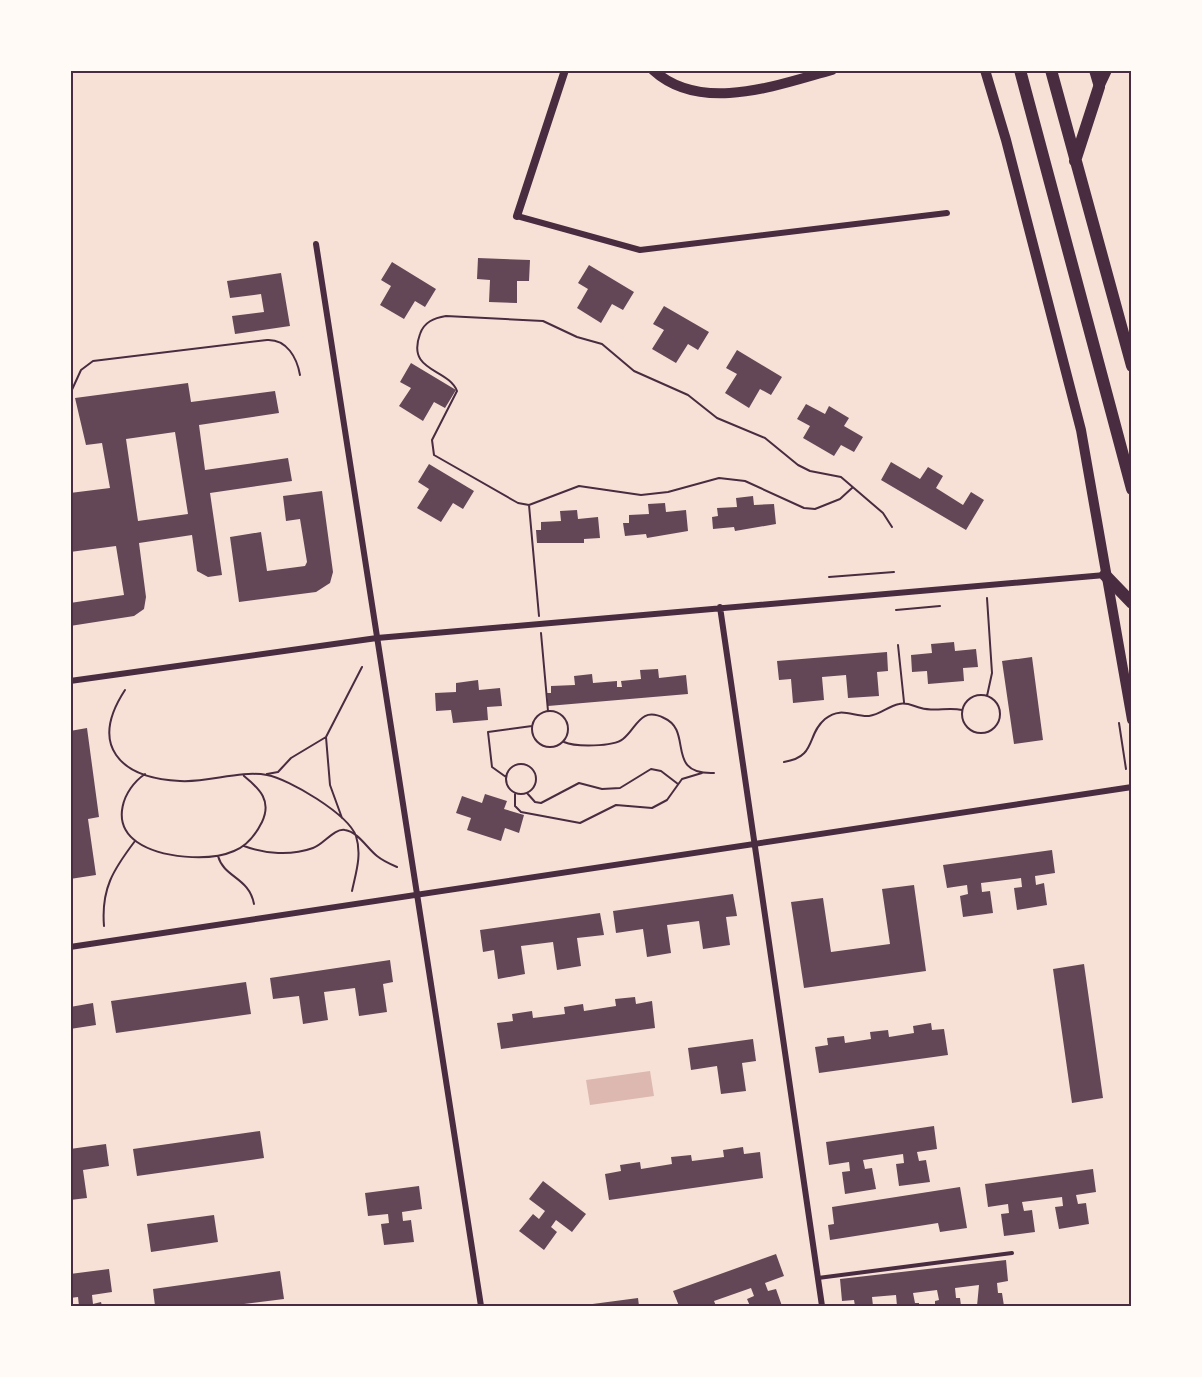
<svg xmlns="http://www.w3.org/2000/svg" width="1202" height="1377" font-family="'Fira Sans',sans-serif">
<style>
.water{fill:#dcb8b0}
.building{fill:#644757;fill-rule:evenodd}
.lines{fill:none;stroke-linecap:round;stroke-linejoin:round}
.path{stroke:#4a2c40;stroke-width:2}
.service{stroke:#4a2c40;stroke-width:4}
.minor{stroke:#4a2c40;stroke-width:6}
.tertiary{stroke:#4a2c40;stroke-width:8}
.primary{stroke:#4a2c40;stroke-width:10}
.trunk{stroke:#4a2c40;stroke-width:12}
.neatline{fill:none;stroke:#4a2c40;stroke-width:2}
</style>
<rect width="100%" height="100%" fill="#f7e1d7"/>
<path class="water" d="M650 1071 654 1096 590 1105 586 1080Z"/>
<path class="building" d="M478 258 530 260 529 281H517V303L489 302 490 280 477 279Z
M392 262 436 289 425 307 415 301 404 319 380 305 391 286 381 280Z
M589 265 634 292 623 310 612 304 601 323 577 308 588 289 578 283Z
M281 273 290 326 235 334 232 316 264 312 261 294 230 298 227 281Z
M664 306 709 332 698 350 688 344 676 363 652 349 664 330 653 324Z
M737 350 782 377 771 395 760 389 749 408 725 393 737 374 726 368Z
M411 363 456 390 445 408 434 402 423 421 399 406 411 388 400 382Z
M188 383 191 402 275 391 279 413 199 425 205 470 288 458 292 481 210 493 222 575 208 577 197 571 192 535 139 543 146 597 144 609 134 616 70 626V603L124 595 116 546 70 552V493L110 488 102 443 86 445 75 398ZM175 432 188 514 138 521 126 439Z
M806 404 825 414 829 406 849 418 844 426 863 437 854 452 841 445 834 456 803 438 810 426 797 419Z
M891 462 920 479 928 467 943 476 936 488 963 505 971 492 984 500 966 530 881 480Z
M429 464 474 491 463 509 453 503 441 522 417 508 429 489 418 482Z
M322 491 333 572 330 583 316 592 239 602 230 537 261 532 267 571 305 566 307 562 300 519 286 521 283 496Z
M753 496 754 505 774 504 776 524 735 531 734 527 713 529 712 517 718 516 717 508 737 507 736 498Z
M665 503 666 512 686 510 688 531 647 538 646 534 625 536 623 523H629V515L649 514 648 504Z
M577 510 578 519 598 517 600 538 584 539V543H537L536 530H541V522L561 521 560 511Z
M954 642 955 651 976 649 978 667 963 668 964 681 928 684 927 671 912 672 911 655 932 653 931 644Z
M887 652 888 671 877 672 879 696 848 698 846 675 822 677 824 700 793 703 791 679 779 680 777 661Z
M1032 657 1043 740 1014 744 1002 661Z
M658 669 659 678 686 675 688 694 548 706 547 693H551V686L575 685 574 676 592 674 593 683 617 681V687H622L621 681 641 679 640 670Z
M478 680 479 690 500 688 502 706 487 707 488 720 453 723 451 710 436 711 435 693 456 692V683Z
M87 728 99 817 88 819 96 875 70 879V731Z
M485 794 507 801 504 809 524 815 519 833 505 828 501 841 467 830 471 818 456 813 462 796 482 803Z
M1052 850 1055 873 1035 876 1036 885 1044 883 1047 905 1017 910 1014 888 1022 887 1021 878 981 883 982 892 990 891 993 913 963 917 960 896 968 894 967 885 947 888 943 865Z
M914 885 926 971 804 988 791 902 823 898 831 952 890 944 882 889Z
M733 894 737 916 726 917 730 945 703 949 699 921 667 925 671 953 647 957 643 929 616 933 613 911Z
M600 913 604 935 577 938 581 966 557 970 553 942 521 946 525 974 498 979 494 950 483 952 480 930Z
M390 960 393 982 383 984 387 1012 359 1016 355 988 324 992 328 1020 303 1024 299 996 273 999 270 978Z
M1084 964 1103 1098 1072 1103 1053 969Z
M246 982 251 1014 116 1033 111 1001Z
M635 997 636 1004 652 1001 655 1028 501 1049 497 1023 513 1021 512 1014 532 1011 533 1018 565 1014 564 1007 583 1004 584 1011 616 1006 615 999Z
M93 1003 96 1025 70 1029V1007Z
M931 1023 932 1030 944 1029 948 1055 819 1073 815 1047 828 1045 827 1038 844 1036 845 1043 871 1039 870 1032 888 1030 889 1037 914 1033 913 1026Z
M753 1039 756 1061 742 1063 746 1091 721 1094 717 1066 691 1070 688 1048Z
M934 1126 937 1149 917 1152 919 1161 926 1160 930 1182 899 1186 896 1164 904 1163 903 1154 863 1160 865 1169 872 1168 876 1189 845 1194 842 1172 850 1171 849 1162 829 1165 826 1142Z
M260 1131 264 1158 137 1176 133 1149Z
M106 1144 109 1166 83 1170 87 1198 70 1200V1149Z
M743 1147 744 1154 760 1152 763 1178 609 1200 605 1174 621 1171 620 1165 640 1162 641 1169 672 1164 671 1157 691 1155 692 1161 724 1157 723 1150Z
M1093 1169 1096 1192 1076 1195 1078 1204 1086 1203 1089 1224 1059 1229 1055 1207 1063 1206 1062 1197 1022 1202 1024 1211 1032 1210 1035 1232 1004 1236 1001 1214 1009 1213 1008 1204 988 1207 985 1184Z
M543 1181 586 1214 572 1232 556 1220 551 1227 557 1232 544 1250 519 1231 533 1214 539 1219 545 1211 529 1199Z
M419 1186 422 1209 402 1212 403 1221 411 1220 414 1242 384 1245 381 1224 389 1223 388 1214 368 1216 365 1193Z
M960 1187 967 1228 940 1232 938 1223 830 1240 828 1225 834 1224 832 1207Z
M214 1215 218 1242 151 1252 147 1224Z
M776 1254 784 1276 765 1283 768 1291 776 1289 782 1306H750L747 1299 754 1296 751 1288 714 1301 716 1306H679L673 1291Z
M1006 1260 1008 1281 997 1283 998 1293H1002L1004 1306H977L979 1285 955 1288 956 1298H960L961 1306H935V1301L939 1300 937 1290 913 1293 915 1303H919V1306H897L896 1295 872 1297 873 1306H855L854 1300 842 1301 840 1279Z
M109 1269 112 1292 92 1295 93 1304 101 1302 102 1306H79L78 1297 70 1298V1274Z
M280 1271 284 1299 228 1306H155L153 1289Z
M638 1298 639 1306H585V1305Z"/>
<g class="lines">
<path class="path" d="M70 394 81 370 93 361 267 340C287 339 297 358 300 375
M852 488 840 499 815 509 804 508 745 481 719 478 668 492 641 495 579 486 529 505 518 503 434 455 432 440 457 391C448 368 406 372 420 334 424 322 434 318 446 316L543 321 577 337 602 344 634 371 688 395 717 418 765 438 798 465 810 471 841 477 883 513 892 527
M529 505 539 616
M829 577 894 572
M896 610 940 606
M541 633 548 711
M898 645 904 702
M125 690C89 745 119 778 180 781 208 783 239 770 267 775 289 779 348 814 356 836 362 855 356 872 352 891
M962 714a19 19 0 1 1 38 0a19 19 0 1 1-38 0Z
M987 696 992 673 987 598
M532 729a18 18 0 1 1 36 0a18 18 0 1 1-36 0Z
M1119 723 1126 769
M326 737 330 785 342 818
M564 742C575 747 613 747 623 739 637 728 640 706 664 718 694 731 664 775 714 773
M784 762C817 757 806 735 825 719 841 706 853 717 869 716 880 715 888 706 899 704 907 702 913 706 921 708 934 712 948 707 962 710
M506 779a15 15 0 1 1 30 0a15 15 0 1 1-30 0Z
M145 774C123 789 110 823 137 842 160 858 209 862 234 851 247 846 256 834 262 822 272 801 260 789 244 776
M267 774 278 772 291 758 326 737 362 667
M506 777 492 767 488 732 532 726
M515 793V806L521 812 580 823 616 805 652 808 667 800 682 779 702 773
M527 793 535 802 541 803 579 783 602 789 620 788 651 769 661 771 678 784
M244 846C265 854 291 856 313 848 323 845 334 828 345 830 358 832 367 848 377 856 383 861 390 864 397 867
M218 856C224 878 249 877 254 904
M104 926C101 889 113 870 135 841"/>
<path class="service" d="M818 1278 1012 1253"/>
<path class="minor" d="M517 216 640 250 947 213
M316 244 481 1306
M720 607 822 1306
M70 681 377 638 1105 575
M70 947 1132 787"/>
<path class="tertiary" d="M517 216 565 70"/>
<path class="primary" d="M653 70C701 114 777 85 832 70
M985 70 1006 140 1081 430 1132 720
M1094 70 1099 87
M1099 87 1107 70"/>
<path class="trunk" d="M1020 70 1132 489
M1051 70 1132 366
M1075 161 1099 87
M1105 575 1132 603"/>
</g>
<rect width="1202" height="1377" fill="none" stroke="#fffaf5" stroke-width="144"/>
<rect x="72" y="72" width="1058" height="1233" class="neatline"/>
</svg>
